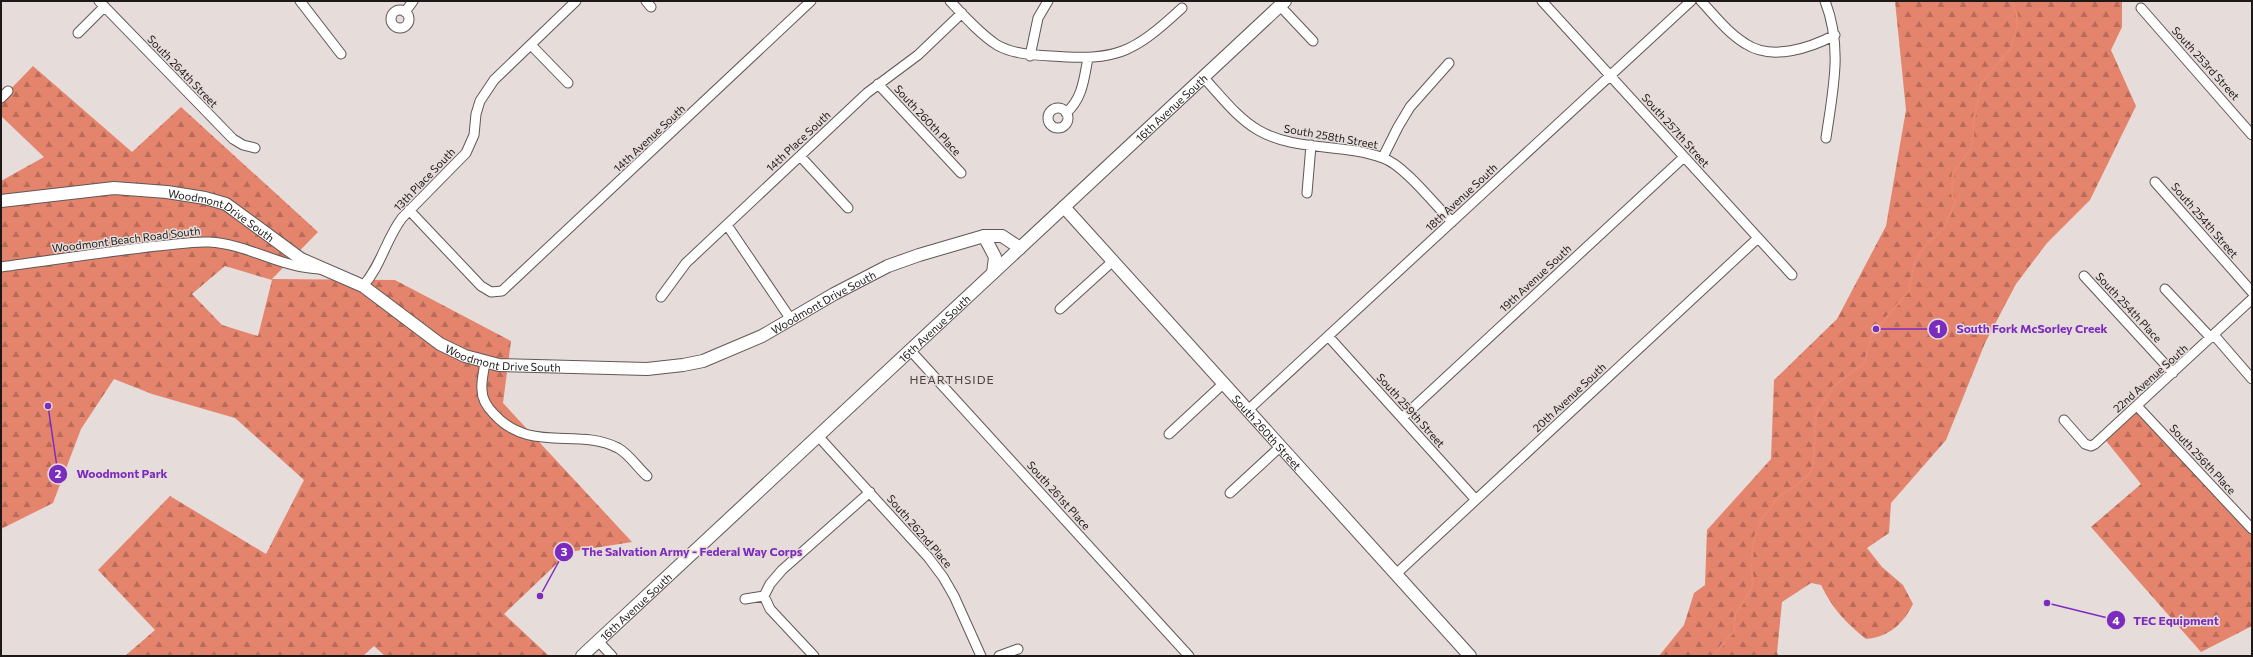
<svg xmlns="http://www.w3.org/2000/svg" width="2253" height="657" font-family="Commissioner,sans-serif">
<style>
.forest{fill:url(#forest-firs);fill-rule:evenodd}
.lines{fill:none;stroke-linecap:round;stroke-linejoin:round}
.stream{stroke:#e88871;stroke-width:2.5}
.minor-casing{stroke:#605856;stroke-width:11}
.secondary-casing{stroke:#605856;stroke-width:14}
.minor{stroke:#fff;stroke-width:9}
.secondary{stroke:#fff;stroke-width:12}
.labels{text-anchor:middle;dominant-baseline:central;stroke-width:3;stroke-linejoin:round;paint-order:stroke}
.street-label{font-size:11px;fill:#1c1918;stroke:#e6dcda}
.neighbourhood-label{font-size:12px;letter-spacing:1px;fill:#4a4341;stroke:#e6dcda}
.leader{fill:none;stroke:#7b2cbf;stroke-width:1.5}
.callout-dot{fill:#7b2cbf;stroke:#e6dcda;stroke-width:1.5}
.mark-label{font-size:12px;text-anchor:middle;font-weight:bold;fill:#fff}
.callout-label{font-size:12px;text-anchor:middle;font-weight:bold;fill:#7b2cbf;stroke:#e6dcda;stroke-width:3;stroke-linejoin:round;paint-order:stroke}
</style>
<defs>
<pattern id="forest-firs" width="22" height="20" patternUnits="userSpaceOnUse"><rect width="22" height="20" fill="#e4846d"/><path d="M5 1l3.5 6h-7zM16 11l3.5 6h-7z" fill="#b86b59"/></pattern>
</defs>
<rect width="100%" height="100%" fill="#e6dcda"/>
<path class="forest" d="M1895 1H2122V27L2111 50 2136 106 2090 200 2047 243 2016 284 1985 343 1946 440 1891 503 1889 533 1867 548 1882 567 1903 585 1913 604C1903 624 1889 637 1866 639 1846 623 1832 608 1821 585L1811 583 1782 602 1777 653 1779 656H1659L1684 625 1694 593 1705 585 1707 530 1771 459 1774 380 1837 319 1886 226 1906 110Z
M33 66 132 152 181 107 318 232 272 279 395 280 511 341 503 403 632 542 569 552 504 614 549 656H385L374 646 363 656H125L155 630 98 570 170 496 266 554 304 480 235 418 152 394 114 379 81 429 53 503 1 529V181L44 157 1 116V99ZM225 266 272 280 258 336 222 325 192 294Z
M2137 406 2252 529V626L2201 652 2091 527 2141 484 2103 437Z"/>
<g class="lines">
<path class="stream" d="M1713 656 1734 631 1735 615 1750 591 1753 583 1751 567 1753 544 1760 522 1779 496 1794 487 1809 474 1813 466 1816 413 1833 387 1865 362 1871 337 1909 290 1915 261 1926 245 1944 228 1955 203 1952 193 1953 173 1972 147 1974 118 1981 83 2011 48 2017 27V15L2012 1"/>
<defs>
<path id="minor" d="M99 1 233 139 243 145 255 148
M300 1 341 54
M646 1 651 7
M950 1C964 16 980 34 997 45 1013 54 1033 55 1051 56 1118 61 1133 53 1182 8
M1542 1 1792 275
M1701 1C1715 16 1728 33 1746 44 1772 61 1810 48 1835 35
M1825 1C1843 48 1833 89 1826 138
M1280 6 1313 41
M2141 8 2252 135
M391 19a9 9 0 1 1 18 0a9 9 0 1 1-18 0Z
M405 12 413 1
M78 33 104 7
M531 45 568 83
M1030 56 1038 18 1048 1
M1203 77C1220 95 1237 118 1258 130 1295 152 1343 143 1383 158 1404 165 1435 205 1452 222
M878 84 961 173
M1 98 8 91
M1048 118a10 10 0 1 1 20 0a10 10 0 1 1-20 0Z
M1066 113C1083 98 1084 78 1088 58
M800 156 848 208
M1383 157 1398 127 1410 107 1449 63
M2155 182 2252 292
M1307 193 1311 145
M409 210 481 286 491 292 502 291 811 1
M727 225 790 318
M1 267C53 260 105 252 157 246 174 245 192 241 209 242 248 244 281 268 320 269
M2084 276 2173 373
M363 286C381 266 386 239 402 218L466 153 474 135 476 114 480 101 494 80 576 1
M2165 289 2211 338
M661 297 686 263 800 156 867 93 918 55 962 13
M1060 309 1113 261
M2214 335 2252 379
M1328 336 1476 500
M910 350 1189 656
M485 362C484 371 481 381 482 390 482 399 488 408 494 414 530 454 577 427 618 448 629 454 638 468 647 476
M2137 406 2252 529
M1248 410 1691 1
M1402 418 1684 157
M2064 420 2085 444 2091 446 2095 444 2252 299
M1169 434 1224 383
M818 436 928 557 943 577 954 596 981 656
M1230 493 1281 446
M1396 574 1758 238
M764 596 770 584 782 570 870 492
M764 596 770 609 814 656
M745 599 764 596
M598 641 612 656
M999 656 1018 649"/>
<g id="secondary">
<path id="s1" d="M1 201 114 188 167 192 205 198 226 204 301 259 363 286 440 344 465 356 499 365 647 369 683 365 703 361 762 336 834 294 888 266 919 255 984 236H1002L1020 248"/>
<path id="s2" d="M1064 207 1470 656"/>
<path d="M984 236 995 257 993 273"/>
<path id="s3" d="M582 656 1285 1"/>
</g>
</defs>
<use href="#minor" class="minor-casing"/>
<use href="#secondary" class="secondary-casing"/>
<use href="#minor" class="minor"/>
<use href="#secondary" class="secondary"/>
</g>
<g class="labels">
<g class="street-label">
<text transform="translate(2206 63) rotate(48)">South 253rd Street</text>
<text transform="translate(183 71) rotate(46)">South 264th Street</text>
<text stroke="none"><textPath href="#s3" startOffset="805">16th Avenue South</textPath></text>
<text transform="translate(928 120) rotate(47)">South 260th Place</text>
<text transform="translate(1676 130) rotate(48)">South 257th Street</text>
<text transform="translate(1331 136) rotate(10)">South 258th Street</text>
<text transform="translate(649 138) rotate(-43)">14th Avenue South</text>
<text transform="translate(798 141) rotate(-43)">14th Place South</text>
<text transform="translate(424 179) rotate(-46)">13th Place South</text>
<text transform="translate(1461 197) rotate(-43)">18th Avenue South</text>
<text stroke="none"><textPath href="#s1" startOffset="227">Woodmont Drive South</textPath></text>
<text transform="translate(2205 220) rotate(49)">South 254th Street</text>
<text transform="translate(126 239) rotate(-7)">Woodmont Beach Road South</text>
<text transform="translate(1535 278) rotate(-43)">19th Avenue South</text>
<text stroke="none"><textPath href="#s1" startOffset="886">Woodmont Drive South</textPath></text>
<text transform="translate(2129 307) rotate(47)">South 254th Place</text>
<text stroke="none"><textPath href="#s3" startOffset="481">16th Avenue South</textPath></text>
<text stroke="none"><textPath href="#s1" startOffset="550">Woodmont Drive South</textPath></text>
<text transform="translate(2150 378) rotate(-42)">22nd Avenue South</text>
<text transform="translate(1569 397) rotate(-43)">20th Avenue South</text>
<text transform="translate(1411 410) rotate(48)">South 259th Street</text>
<text stroke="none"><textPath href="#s2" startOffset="303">South 260th Street</textPath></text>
<text transform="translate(2203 459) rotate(47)">South 256th Place</text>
<text transform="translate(1059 495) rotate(48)">South 261st Place</text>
<text transform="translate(920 531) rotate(49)">South 262nd Place</text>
<text stroke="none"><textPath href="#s3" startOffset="73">16th Avenue South</textPath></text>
</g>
<g class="neighbourhood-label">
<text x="952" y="379">HEARTHSIDE</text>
</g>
</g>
<path class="leader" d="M1876 329L1938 329M48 406L58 474M540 596L564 552M2047 603L2116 620"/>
<g class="callout-dot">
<circle cx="1876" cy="329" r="4"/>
<circle cx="48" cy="406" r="4"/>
<circle cx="540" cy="596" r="4"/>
<circle cx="2047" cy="603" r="4"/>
<circle cx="1938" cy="329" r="10"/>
<circle cx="58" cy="474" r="10"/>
<circle cx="564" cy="552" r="10"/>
<circle cx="2116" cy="620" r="10"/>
</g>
<g class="mark-label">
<text x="1938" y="333">1</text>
<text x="58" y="478">2</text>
<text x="564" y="556">3</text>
<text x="2116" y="625">4</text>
</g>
<g class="callout-label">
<text x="2032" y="333">South Fork McSorley Creek</text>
<text x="122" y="478">Woodmont Park</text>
<text x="692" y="556">The Salvation Army - Federal Way Corps</text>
<text x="2176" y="625">TEC Equipment</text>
</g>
<rect width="2253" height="657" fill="none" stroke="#1c1918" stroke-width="4"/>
</svg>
